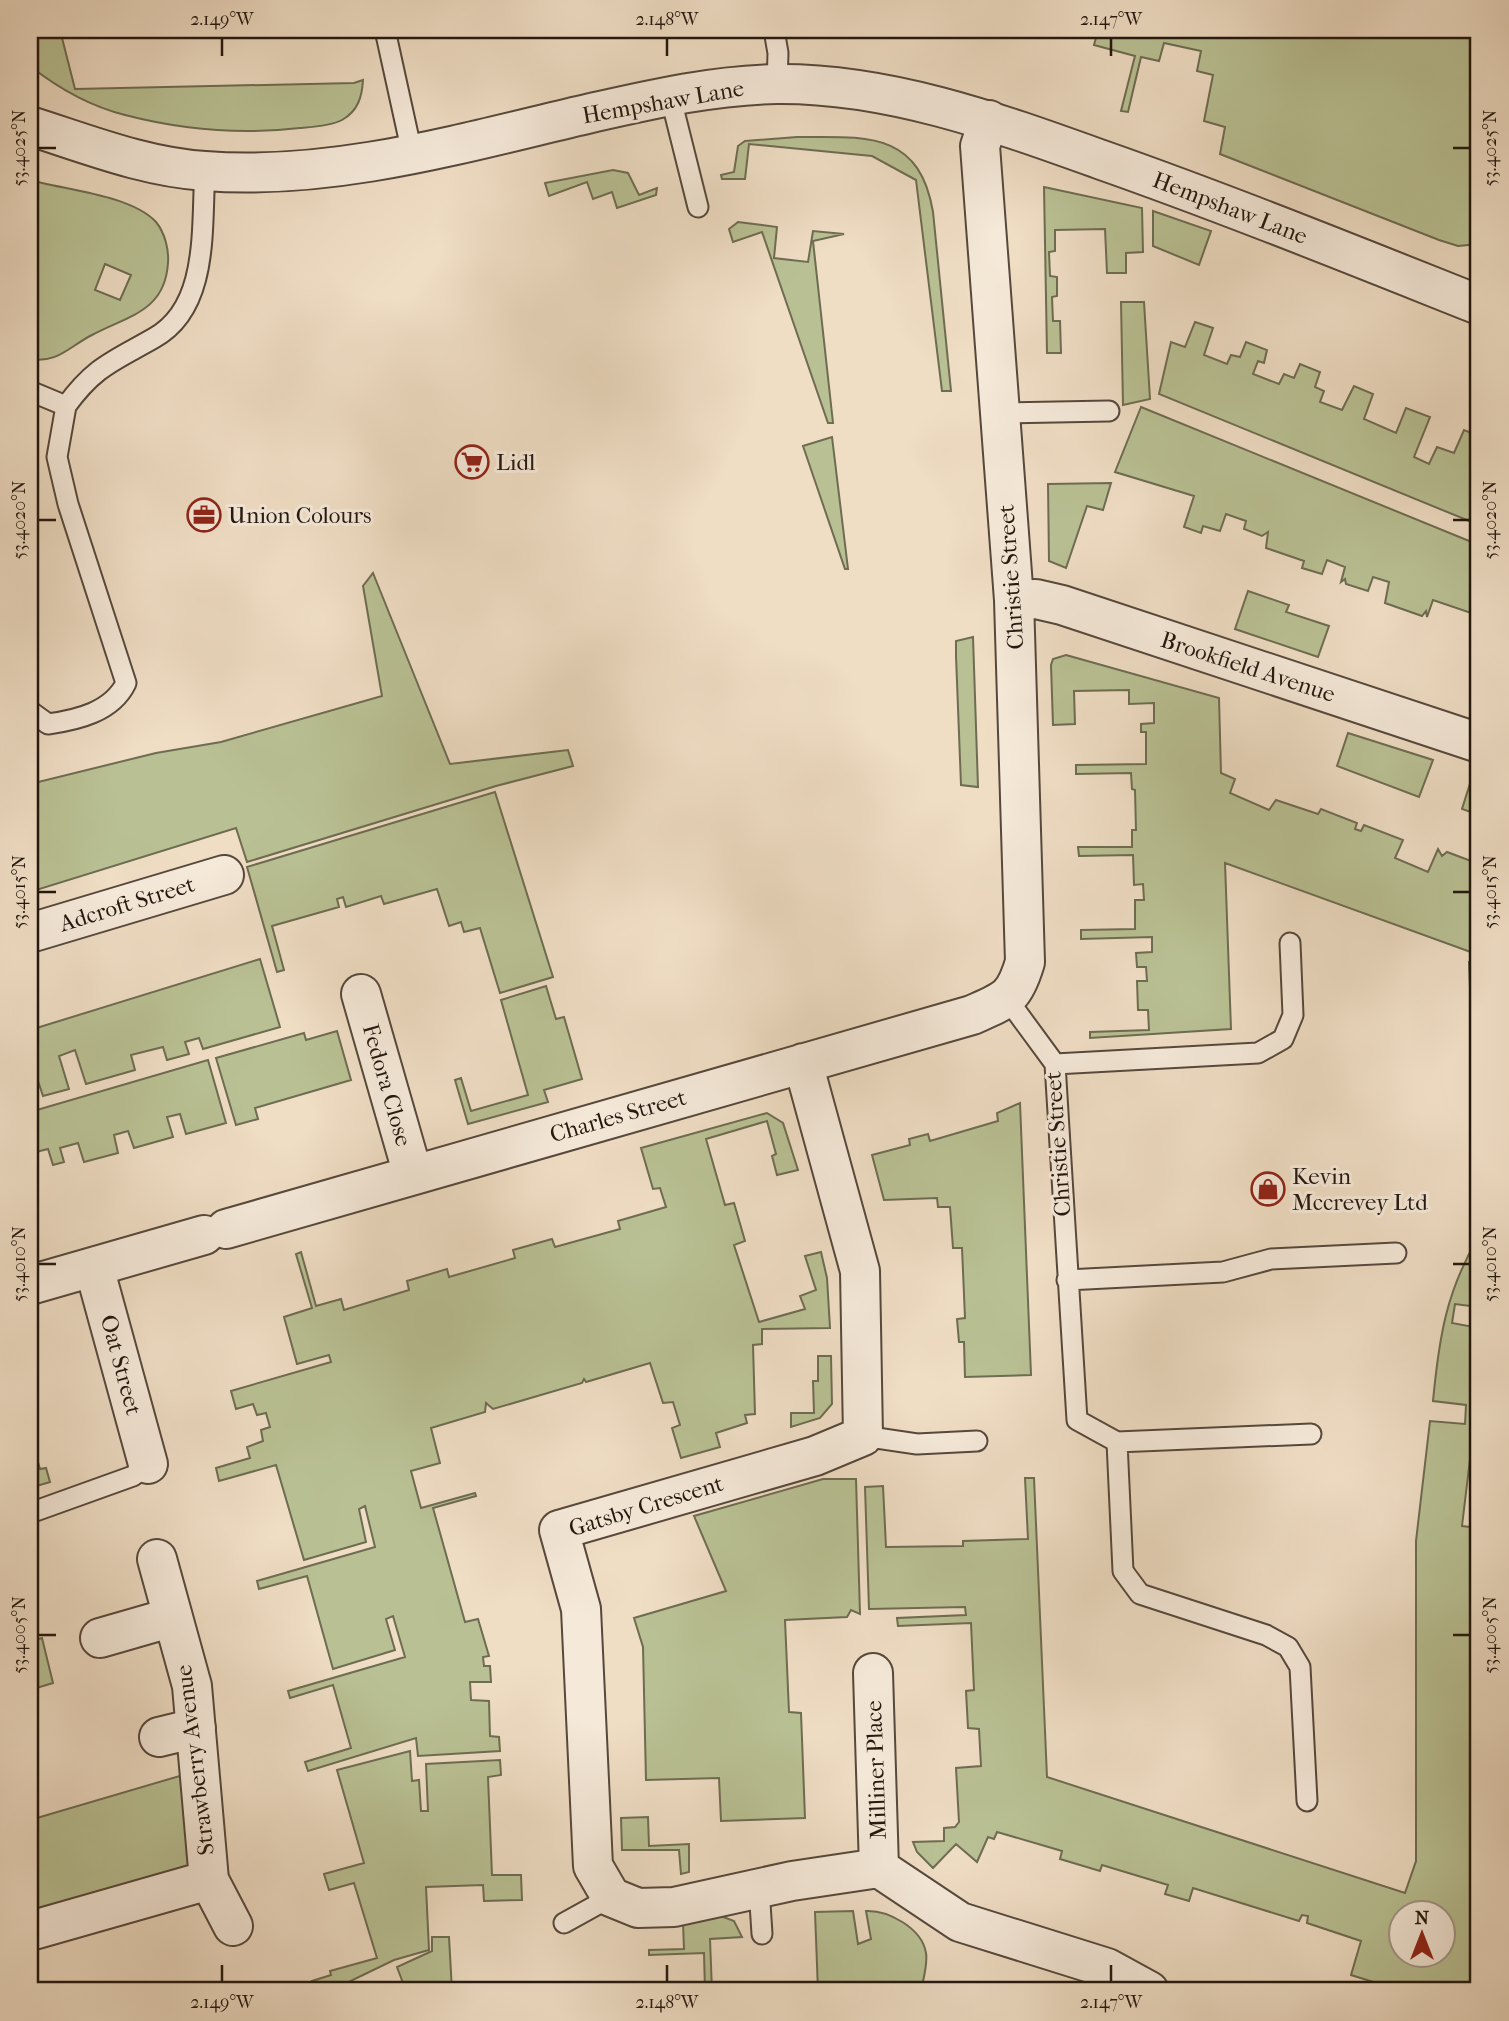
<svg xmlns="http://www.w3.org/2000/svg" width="1509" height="2021" font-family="'IM FELL French Canon',serif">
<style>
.green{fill:#b9c194;stroke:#6e6c52;stroke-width:2;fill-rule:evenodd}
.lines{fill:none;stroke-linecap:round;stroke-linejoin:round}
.service-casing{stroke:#56483c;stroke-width:23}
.minor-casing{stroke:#56483c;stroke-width:42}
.tertiary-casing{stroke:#56483c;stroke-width:42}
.service{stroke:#f5e9d9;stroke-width:19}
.minor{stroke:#f5e9d9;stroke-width:38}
.tertiary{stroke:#f5e9d9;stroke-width:38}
.ticks{fill:none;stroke:#23170f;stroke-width:2.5}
.labels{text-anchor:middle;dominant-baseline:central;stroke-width:6;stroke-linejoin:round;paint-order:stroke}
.street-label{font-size:23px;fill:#23170f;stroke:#f5e9d9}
.poi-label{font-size:23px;fill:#23170f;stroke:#f5e9d9;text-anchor:start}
.neatline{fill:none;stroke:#23170f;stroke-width:2.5}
.ticks-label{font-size:18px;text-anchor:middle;fill:#23170f}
</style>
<rect width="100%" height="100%" fill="#efddc4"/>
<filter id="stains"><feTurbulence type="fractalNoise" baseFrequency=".00286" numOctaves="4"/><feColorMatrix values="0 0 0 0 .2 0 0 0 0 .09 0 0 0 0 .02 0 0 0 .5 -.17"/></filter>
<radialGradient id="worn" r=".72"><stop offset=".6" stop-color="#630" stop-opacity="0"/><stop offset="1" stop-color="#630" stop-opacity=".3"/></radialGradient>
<path class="green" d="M30 30H60L75 89 354 83 363 80C362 97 358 111 342 120 331 126 312 127 300 128 240 135 183 130 125 115 89 106 58 88 30 66Z
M1098 30H1479V244L1458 246 1439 240 1220 154 1225 127 1204 121 1213 75 1197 71 1201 51 1164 43 1159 61 1141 57 1128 112 1121 111 1135 56 1094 45Z
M797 137C865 137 919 130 933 212L951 391H942L916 180 872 156 749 144 745 179H722L721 175 734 172 738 146 745 141Z
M613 170 628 173 639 195 657 188 656 195 617 208 612 192 593 199 587 182 549 196 545 183Z
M30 180C65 190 131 195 156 222 165 233 169 250 168 263 165 312 127 316 92 335 70 346 57 364 30 359ZM105 264 131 275 120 300 95 290Z
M1044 187 1142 208 1143 252 1126 253V273H1107L1105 229 1055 230V251L1049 252 1050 276 1057 277V296L1052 297 1053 321H1060L1061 353H1047Z
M1153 211 1211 231 1199 265 1153 246Z
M738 222 777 227 774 258 808 262 813 231 844 234 813 241 833 423H828L762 232 733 242 729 229Z
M1121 302H1144L1150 399 1123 405Z
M1195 322 1213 328 1204 355 1227 364 1231 355 1240 357 1246 342 1267 350 1264 363 1258 361 1253 374 1279 384 1284 374 1294 378 1300 364 1320 372 1315 387 1324 391 1320 402 1342 410 1354 386 1373 394 1364 419 1396 433 1406 408 1430 417 1414 457 1429 464 1437 447 1454 453 1464 430 1479 436V525L1159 394 1171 342 1185 347Z
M1141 407 1479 545V598L1474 614 1433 600 1427 617 1426 611 1422 616 1385 603 1389 582 1373 577 1368 591 1346 584 1345 579 1341 582 1345 567 1327 560 1322 574 1302 568 1304 561 1266 548 1268 532 1262 536 1244 529 1246 521 1226 514 1220 531 1203 526 1201 533 1184 527 1194 496 1115 472Z
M832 437 848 569H845L803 446Z
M1111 483 1103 510 1087 506 1066 568 1049 561 1048 484Z
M373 573 450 764 568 750 573 766 496 786 247 862 236 828 30 892V784L156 753 221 742 382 696 363 586Z
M1248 591 1289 605 1286 612 1329 626 1318 657 1235 629Z
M973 637 978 787 961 785 956 656V641Z
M1066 655 1219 698 1221 773 1235 779 1230 793 1269 810 1276 800 1318 814 1321 809 1357 823 1355 829 1361 831 1364 825 1403 840 1395 858 1428 872 1438 849 1442 856 1447 852 1479 864V955L1225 863 1231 1029 1090 1038V1032L1149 1030 1148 1010H1138L1137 981H1147L1146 967H1137L1136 953 1152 952V937L1081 939V930L1135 929V900H1144L1143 884 1134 885 1133 855 1079 856 1078 847H1132V830H1136L1135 790 1132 789 1131 773 1076 774V765L1146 764V732H1141V724L1154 723V703L1129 704V690L1074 691 1075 724 1053 725 1051 665 1053 659Z
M1348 733 1433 760 1419 797 1337 766Z
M1473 774 1479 776V815L1462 809Z
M495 792 553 977 500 993 480 928 464 932 461 922 449 926 437 889 384 904 381 896 346 907 343 897 337 899 339 907 272 926 284 970 277 972 247 867Z
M260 959 280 1027 203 1049 199 1038 185 1042 189 1054 167 1060 163 1047 131 1055 135 1070 86 1084 75 1050 59 1056 69 1089 43 1096 35 1072 30 1073V1030Z
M1469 962H1479V1217Z
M546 986 556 1019 564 1017 582 1079 544 1090 548 1102 468 1124 455 1080 461 1078 471 1111 528 1095 501 1000Z
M337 1031 351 1080 255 1108 258 1119 236 1125 216 1058 304 1033 306 1040Z
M208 1060 226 1123 186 1134 180 1114 167 1117 173 1137 134 1148 128 1131 114 1135 118 1153 84 1162 78 1143 60 1148 64 1162 53 1165 48 1149 32 1153 30 1112Z
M1020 1103 1031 1375 965 1377 964 1342H959L957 1319 965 1318 962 1248H953L950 1207H938L937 1198 884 1200 872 1155 910 1145 909 1139 928 1134 930 1141 998 1121 997 1113Z
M767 1113 783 1123 798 1170 777 1175 772 1156 776 1154 767 1121 706 1139 725 1205 734 1203 745 1241 734 1245 759 1322 805 1309 800 1296 816 1290 805 1256 821 1252 827 1278 830 1328 762 1329V1344L753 1345 755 1414 745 1415 747 1423 716 1433 720 1447 681 1458 672 1428 680 1425 673 1402 663 1403 650 1363 586 1382 584 1379 582 1383 493 1409 486 1403 485 1412 431 1428 440 1463 411 1471 421 1508 475 1493 476 1496 433 1508 465 1622 478 1619 489 1656 483 1657 484 1666H490L491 1682H470L471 1700 489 1701 490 1736 499 1737 500 1751 418 1756 416 1738 308 1771 305 1762 351 1748 333 1685 290 1698 288 1691 405 1657 393 1616 386 1619 395 1650 333 1669 307 1576 259 1589 257 1581 375 1547 365 1506 359 1509 366 1542 304 1560 276 1465 219 1481 216 1468 250 1458 247 1447 263 1441 261 1430 270 1427 266 1413 257 1415 253 1404 236 1409 231 1391 331 1362 329 1355 297 1364 284 1317 312 1308 296 1254 301 1252 316 1306 341 1299 344 1310 409 1290 407 1281 447 1269 449 1277 515 1258 513 1250 552 1239 555 1247 620 1229 618 1221 666 1207 660 1188 653 1189 641 1148Z
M1479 1236V1307L1455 1304 1452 1323 1479 1328V1426H1474L1462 1526 1479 1528V1991H1382L1383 1985 1351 1975 1361 1941 1307 1923 1308 1916 1302 1915 1299 1921 1193 1888 1189 1901 1165 1894 1168 1885 1102 1865 1100 1871 1060 1859 1062 1851 997 1832 994 1839 988 1837 977 1862 956 1844 933 1868 917 1852 913 1842 944 1841V1828L955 1827 959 1822 956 1768 981 1766 979 1729 968 1728 966 1691 974 1690 971 1623 898 1626 897 1618 966 1615 965 1607 869 1609 865 1487 883 1486 886 1547 963 1546V1541L1028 1539 1025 1478H1034L1047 1777 1405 1893 1416 1861V1541L1430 1421 1465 1424 1466 1405 1433 1401C1439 1338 1446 1291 1479 1236ZM1400 1912H1442V1954H1400Z
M818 1356H831L832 1404 820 1418 791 1427V1413H814L813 1381H818Z
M35 1452 40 1469 46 1468 50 1482 30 1488V1453Z
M823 1479H856L860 1614 851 1610 847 1617 785 1620 789 1712 801 1713 805 1818 721 1821 719 1778 646 1780 643 1647 634 1618 726 1591 694 1516Z
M30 1636 31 1641 42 1638 53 1683 30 1690Z
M410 1751 412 1781 419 1780 421 1811H428L426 1764 500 1760 501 1775 488 1777 492 1875H521L522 1900 484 1901 483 1885 426 1887 429 1950 394 1960 330 1991H306L305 1987 313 1984 312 1981 331 1975 330 1971 377 1958 354 1883 329 1890 324 1874 364 1863 337 1770Z
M200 1770 209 1880 30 1931V1820Z
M648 1817 649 1846 689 1844V1872L681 1874 679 1850H622L621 1818Z
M853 1911 858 1944 871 1939 866 1911C888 1910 922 1928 926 1953 928 1964 923 1980 921 1991H818L815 1912Z
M718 1915 734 1921 742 1937 710 1939 712 1991H705L704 1953 649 1955V1950L684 1949 683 1923Z
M432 1937H449L452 1991H406L397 1967 432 1951Z"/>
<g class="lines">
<defs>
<path id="service" d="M385 30 412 153
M774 30 778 53 777 84
M670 95 698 207
M30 391 66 406 57 457 68 504 126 683C112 712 77 720 48 724L30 711
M66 406C95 366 114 361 154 338 210 307 201 226 205 171
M999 413 1109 411
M1008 1000 1055 1064 1077 1420 1117 1442 1123 1571 1140 1594 1266 1635 1288 1647 1300 1667 1307 1801
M1055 1064 1258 1053 1283 1039 1293 1015 1290 943
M1067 1280 1223 1272 1271 1259 1396 1253
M863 1436 917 1444 977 1441
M1117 1442 1311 1434
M30 1513 133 1476 148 1464
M759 1888 762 1934
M564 1923 611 1897"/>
<path id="minor" d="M1014 600 1036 599 1062 605 1479 743
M30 933 224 875
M361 994 413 1175
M803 1063 860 1271 863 1436 815 1456 559 1530 581 1609 593 1866 611 1897 638 1908 674 1907 792 1881 879 1868
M226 1229 972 1015C1006 1000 1014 999 1025 962L1014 600 980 146 989 120
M94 1267 148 1464
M30 1285 204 1235
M100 1638 173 1617
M873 1673 879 1868
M159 1737 196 1728
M879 1868 960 1922 1107 1968 1149 1991
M209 1880 233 1926
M30 1931 209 1880 192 1686 157 1559"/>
<path id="tertiary" d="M30 126C87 144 144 167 205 171 334 181 466 142 591 113 653 99 714 85 777 84 888 83 996 122 1099 159 1227 204 1353 255 1479 305"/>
</defs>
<use href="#service" class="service-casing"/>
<use href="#minor" class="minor-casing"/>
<use href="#tertiary" class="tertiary-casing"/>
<use href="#service" class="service"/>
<use href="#minor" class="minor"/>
<use href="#tertiary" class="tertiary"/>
</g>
<path class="ticks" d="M222 38V56M667 38V56M1111 38V56M38 148H56M1453 148H1470M38 520H56M1453 520H1470M38 892H56M1453 892H1470M38 1264H56M1453 1264H1470M38 1635H56M1453 1635H1470M222 1965V1982M667 1965V1982M1111 1965V1982"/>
<defs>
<symbol id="supermarket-ring" viewBox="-11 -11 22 22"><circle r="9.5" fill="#f5e9d9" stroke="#8f2418" stroke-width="1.5"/><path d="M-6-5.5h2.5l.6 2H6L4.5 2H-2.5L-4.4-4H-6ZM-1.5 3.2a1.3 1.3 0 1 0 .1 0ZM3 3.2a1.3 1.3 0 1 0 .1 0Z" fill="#8f2418"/></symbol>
<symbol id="office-ring" viewBox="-11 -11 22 22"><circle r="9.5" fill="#f5e9d9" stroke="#8f2418" stroke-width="1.5"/><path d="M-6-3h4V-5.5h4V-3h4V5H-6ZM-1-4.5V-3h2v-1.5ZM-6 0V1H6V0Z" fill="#8f2418"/></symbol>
<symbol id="shop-ring" viewBox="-11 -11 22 22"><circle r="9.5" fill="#f5e9d9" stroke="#8f2418" stroke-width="1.5"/><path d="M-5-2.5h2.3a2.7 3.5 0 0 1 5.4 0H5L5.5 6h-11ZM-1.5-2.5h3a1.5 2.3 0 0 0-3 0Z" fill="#8f2418"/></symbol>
</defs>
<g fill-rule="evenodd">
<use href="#supermarket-ring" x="453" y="443" width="38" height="38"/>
<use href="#office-ring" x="185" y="496" width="38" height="38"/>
<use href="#shop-ring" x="1249" y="1170" width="38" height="38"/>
</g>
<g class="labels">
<g class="street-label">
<text transform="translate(663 102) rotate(-10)">Hempshaw Lane</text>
<text transform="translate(1230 208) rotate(21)">Hempshaw Lane</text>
<text transform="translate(1011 577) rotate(-94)">Christie Street</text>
<text transform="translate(1248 667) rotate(18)">Brookfield Avenue</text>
<text transform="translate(127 904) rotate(-17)">Adcroft Street</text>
<text transform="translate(387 1085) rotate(74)">Fedora Close</text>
<text transform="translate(618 1116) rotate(-16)">Charles Street</text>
<text transform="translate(1058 1144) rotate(-94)">Christie Street</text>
<text transform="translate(121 1365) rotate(75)">Oat Street</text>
<text transform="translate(646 1506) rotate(-17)">Gatsby Crescent</text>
<text transform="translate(195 1760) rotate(-97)">Strawberry Avenue</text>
<text transform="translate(876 1770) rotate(-92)">Milliner Place</text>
</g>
<g class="poi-label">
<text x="496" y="462">Lidl</text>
<text x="228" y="515">Union Colours</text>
<text x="1292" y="1176">Kevin<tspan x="1292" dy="26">Mccrevey Ltd</tspan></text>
</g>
</g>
<rect width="1509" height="2021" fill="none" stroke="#efddc4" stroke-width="77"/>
<g transform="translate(1422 1934)"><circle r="33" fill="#f5e9d9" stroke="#a19588" stroke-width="2"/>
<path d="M0-5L12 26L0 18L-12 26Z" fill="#8f2418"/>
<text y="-10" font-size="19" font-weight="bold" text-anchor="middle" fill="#23170f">N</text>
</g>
<rect x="38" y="38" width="1432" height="1944" class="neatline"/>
<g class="ticks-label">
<text x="222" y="25">2.149°W</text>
<text x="667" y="25">2.148°W</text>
<text x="1111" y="25">2.147°W</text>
<text transform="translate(19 148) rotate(-90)" y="6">53.4025°N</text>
<text transform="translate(1490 148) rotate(-90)" y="6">53.4025°N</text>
<text transform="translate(19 520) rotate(-90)" y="6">53.4020°N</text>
<text transform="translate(1490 520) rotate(-90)" y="6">53.4020°N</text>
<text transform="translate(19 892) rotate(-90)" y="6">53.4015°N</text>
<text transform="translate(1490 892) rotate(-90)" y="6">53.4015°N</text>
<text transform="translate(19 1264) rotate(-90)" y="6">53.4010°N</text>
<text transform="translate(1490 1264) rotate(-90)" y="6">53.4010°N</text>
<text transform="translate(19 1635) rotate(-90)" y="6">53.4005°N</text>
<text transform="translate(1490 1635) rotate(-90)" y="6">53.4005°N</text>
<text x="222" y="2008">2.149°W</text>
<text x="667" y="2008">2.148°W</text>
<text x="1111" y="2008">2.147°W</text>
</g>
<rect width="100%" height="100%" filter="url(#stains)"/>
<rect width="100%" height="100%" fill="url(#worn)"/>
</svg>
